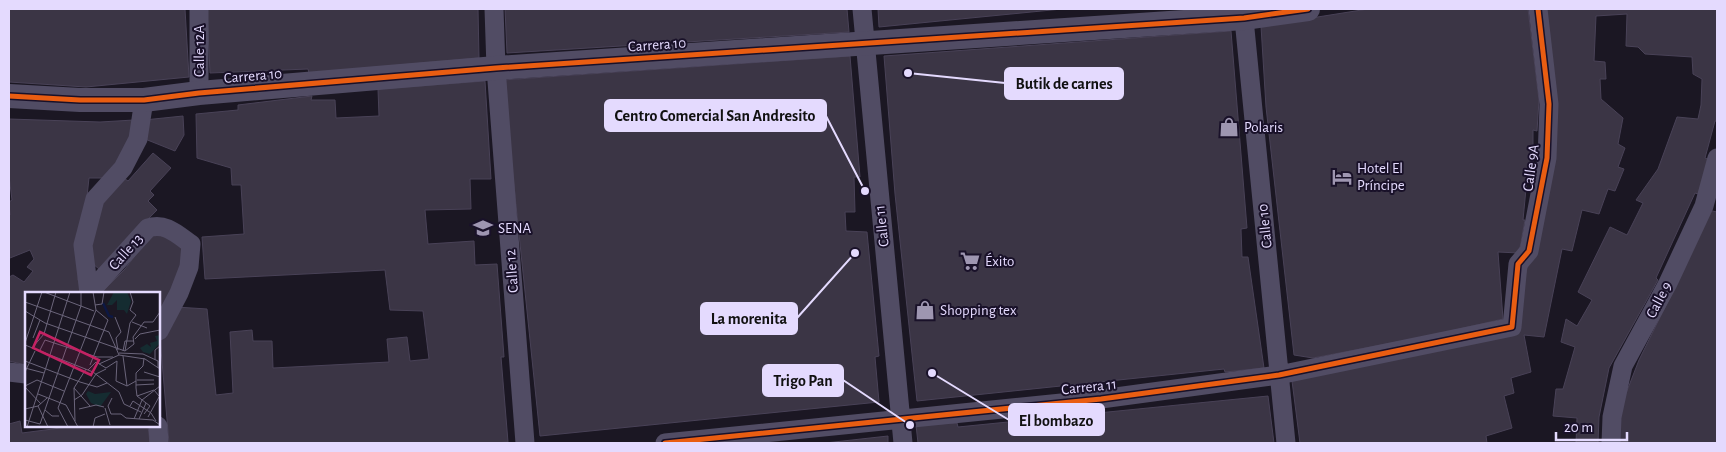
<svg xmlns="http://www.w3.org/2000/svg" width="1726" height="452" font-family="'Alegreya Sans',sans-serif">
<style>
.building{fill:#3b3545;stroke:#494257}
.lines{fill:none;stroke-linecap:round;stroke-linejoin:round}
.minor{stroke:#514c64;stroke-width:19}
.tertiary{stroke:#514c64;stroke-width:24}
.cycleway-casing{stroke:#191129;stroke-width:8}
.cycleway{stroke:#e95d12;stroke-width:5}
.labels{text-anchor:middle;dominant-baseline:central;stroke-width:4;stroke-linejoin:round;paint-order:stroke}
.street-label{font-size:15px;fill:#e4dafe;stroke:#191129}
.poi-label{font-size:15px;fill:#e4dafe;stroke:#191129;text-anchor:start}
.inset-river{fill:none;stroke:#0d1844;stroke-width:2.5}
.inset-road{fill:none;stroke:#6b657b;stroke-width:1}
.view{fill:#c42263;fill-opacity:0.15;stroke:#c42263;stroke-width:2.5}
.inset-edge{fill:none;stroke:#e4dafe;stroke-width:2.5}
.leader{fill:none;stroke:#e4dafe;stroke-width:2}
.callout-dot{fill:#e4dafe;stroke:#191129;stroke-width:2}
.callout{fill:#e4dafe;stroke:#e4dafe;stroke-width:2}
.callout-label{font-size:16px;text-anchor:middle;font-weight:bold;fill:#111}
</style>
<rect width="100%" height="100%" fill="#1b1723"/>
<path class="building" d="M9 9H185L189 77 86 87 9 82Z
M207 9H478L479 58 309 73 308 69 210 73Z
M505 9H847L849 32 507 53Z
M878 9H1062L879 27Z
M1368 9H1528L1539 100 1537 131 1533 130V167L1528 168 1523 220H1525L1519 253 1498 252 1503 319 1429 336 1313 358 1294 355 1266 107 1261 26Z
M1544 9H1717V121H1715L1705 158 1710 160 1698 194 1695 193 1656 278 1658 280 1609 368 1599 417 1598 443H1576L1577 418 1553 416 1556 389H1563L1575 347 1561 342 1566 319 1577 326 1592 300 1578 292 1610 227 1627 235 1643 203 1636 200 1658 169 1677 117 1698 119 1701 105 1702 79 1693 74 1692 57 1645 54 1638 47 1626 46 1627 14 1596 16 1594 61 1605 62 1606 79H1600L1601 99 1623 118 1618 144 1625 148 1618 167 1624 169 1615 191 1608 189 1599 214 1582 210 1572 251 1562 249 1544 337 1524 335 1531 372 1511 378 1514 393 1504 396 1512 428 1486 436 1487 443H1300L1292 381 1517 331 1521 291 1532 250 1537 251Z
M1231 31 1247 228 1241 229 1242 257H1248L1264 368 1225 372 1224 369 917 401 895 194 884 56Z
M850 56 860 177H854L855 212H845L846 231 867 232 879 356 875 357 879 402 540 436 503 80Z
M485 81 491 179H470L471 209 425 210 428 244 474 241 475 265 497 264 504 357H501L508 442 494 443H169L160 338 176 307 207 309 216 395 233 393 230 332 252 330 253 341H272L273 368 389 362 387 339 407 337 410 361 429 359 423 311 390 310 385 270 205 279 202 237 244 234 241 185H232L231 168 197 158 196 114 238 110V105L312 96 311 100H335L336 118 379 116 378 89Z
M183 116 184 135 175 151 145 139 144 120Z
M9 119 100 122 134 120 130 138 118 162 102 178H89L78 280 82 282 79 293H26V365L9 361V277L13 275 24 282 33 271 27 267 34 259 30 250 10 258 9 256V215H10L9 202 12 200 9 176Z
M153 153 171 168 150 191 154 195 148 201 157 210 99 269 87 259 105 194 121 176 128 181Z
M1708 210 1717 212V443H1616V419L1639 360 1684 269Z
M152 233 156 236 159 233 185 247 182 270 159 314V293H101L125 269Z
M1268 396 1274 443H918L916 425 957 423 958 427Z
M20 421 22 433 76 426H148L150 443H9V424Z
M888 436V443H825Z"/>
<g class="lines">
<path class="minor" d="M199 9V93
M494 9 496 68 525 443
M862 9 903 443
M1243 9 1286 443
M89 293 148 228C165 222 177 234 191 244L189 267 179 293 159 331
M89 293 83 245 95 199 123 168 138 139 144 100
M9 372 26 374
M158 426 159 443
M665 443 1101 399 1279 375 1512 327 1518 264 1529 251 1547 158 1549 104 1538 9
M1611 443 1612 417 1623 366 1668 283 1704 206 1717 158"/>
<path class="tertiary" d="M9 96 80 100H144L199 93 496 68 1244 18 1308 9"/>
<defs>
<path id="cycleway" d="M9 96 80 100H144L199 93 496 68 1244 18 1308 9
M665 443 1101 399 1279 375 1512 327 1518 264 1529 251 1547 158 1549 104 1538 9"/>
</defs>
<use href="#cycleway" class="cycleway-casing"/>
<use href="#cycleway" class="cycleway"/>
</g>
<defs>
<symbol id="shop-bare" viewBox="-9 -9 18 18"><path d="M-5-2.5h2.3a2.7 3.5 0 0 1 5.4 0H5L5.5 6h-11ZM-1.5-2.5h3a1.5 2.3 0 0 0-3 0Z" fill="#9e96b1" stroke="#191129" stroke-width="2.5" paint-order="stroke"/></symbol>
<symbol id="hotel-bare" viewBox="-9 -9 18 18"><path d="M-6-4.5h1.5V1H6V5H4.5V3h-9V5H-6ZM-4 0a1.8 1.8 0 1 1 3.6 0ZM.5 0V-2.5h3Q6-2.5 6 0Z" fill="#9e96b1" stroke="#191129" stroke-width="2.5" paint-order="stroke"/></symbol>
<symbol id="university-bare" viewBox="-9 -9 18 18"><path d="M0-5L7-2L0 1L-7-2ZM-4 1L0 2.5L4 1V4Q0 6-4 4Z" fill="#9e96b1" stroke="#191129" stroke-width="2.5" paint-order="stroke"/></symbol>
<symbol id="supermarket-bare" viewBox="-9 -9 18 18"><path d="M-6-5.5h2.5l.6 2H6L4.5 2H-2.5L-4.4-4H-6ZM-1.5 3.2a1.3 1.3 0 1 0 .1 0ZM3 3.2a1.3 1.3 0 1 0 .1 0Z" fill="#9e96b1" stroke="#191129" stroke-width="2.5" paint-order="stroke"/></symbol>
</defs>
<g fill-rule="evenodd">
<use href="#shop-bare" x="1215" y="113" width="28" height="28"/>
<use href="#hotel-bare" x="1328" y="163" width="28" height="28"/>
<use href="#university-bare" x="469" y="214" width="28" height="28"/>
<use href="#supermarket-bare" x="956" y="247" width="28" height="28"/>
<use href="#shop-bare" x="911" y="296" width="28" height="28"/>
</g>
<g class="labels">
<g class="street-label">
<text transform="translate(657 45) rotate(-4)">Carrera 10</text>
<text transform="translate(199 51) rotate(-90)">Calle 12A</text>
<text transform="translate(253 76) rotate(-5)">Carrera 10</text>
<text transform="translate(1531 168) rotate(-82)">Calle 9A</text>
<text transform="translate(882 226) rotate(-96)">Calle 11</text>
<text transform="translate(1265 226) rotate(-96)">Calle 10</text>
<text transform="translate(126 252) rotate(-48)">Calle 13</text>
<text transform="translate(512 271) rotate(-94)">Calle 12</text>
<text transform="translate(1659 300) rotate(-62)">Calle 9</text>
<text transform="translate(1089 387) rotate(-6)">Carrera 11</text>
</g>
<g class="poi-label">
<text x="1244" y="127">Polaris</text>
<text x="1357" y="168">Hotel El<tspan x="1357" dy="17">Príncipe</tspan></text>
<text x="498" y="228">SENA</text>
<text x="985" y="261">Éxito</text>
<text x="940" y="310">Shopping tex</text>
</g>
</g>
<g transform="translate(25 292)">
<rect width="135" height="135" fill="#1b1723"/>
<path d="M89 0H102L106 9 102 22 99 18H92V8L87 13H82ZM135 43V51L125 62 118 60 115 56 122 52 126 55 125 51 132 49 130 44ZM63 99 70 102 86 100 75 115 66 111 61 102Z" fill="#152c31"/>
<path class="inset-river" d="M78 11 84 24 88 25"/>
<path class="inset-road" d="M19 0 69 19M0 10 84 40 94 63M70 13 77 12 79 0M0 19 20 31 100 59M90 25 96 40 91 46 93 58M107 30 122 36M8 46 15 28M110 47 115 42 135 38M0 51 17 0M0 53 68 80 94 100 99 112M7 56 19 42 31 0M98 59 100 49H109M100 59 105 31 111 23 105 18 108 10 105 0M100 59 109 52 108 45 119 30H128L135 20M14 60 20 48 72 65H88M94 61 118 62 133 69V76M98 64 102 94M119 66 118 74 111 81V96L112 104 125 114 119 122M130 68V58L135 54M0 69 55 90 72 95 82 91M74 72 94 63 120 67 135 77M65 73 83 28 71 18M0 76 19 81M63 78 71 70 81 76 92 69 91 89M0 80 10 59M119 80 135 85M112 88H129M91 89 102 94 111 89M111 93 129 92M0 94 12 88 39 99M0 95 16 112M49 96 65 114M13 102 41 113 53 135M112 104 129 98 134 104M87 106 83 114 86 122H96M49 108 57 103 71 82 81 77M99 112 116 120M13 114 23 135M105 114 108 109 126 121 131 129M80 116 85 133M0 117 13 114 22 106M54 117 71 113 79 115M20 118 27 124H34M96 122 101 126 128 128 135 133M123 125 134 105M109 127 117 108 135 94M114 127 121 111M0 128 15 132 56 14V0M50 129 49 96 61 77M2 135 45 0M43 135 33 116 71 18 68 0M68 135 70 126 80 122"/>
<path class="view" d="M15 40 74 68 66 83 8 56Z"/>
<rect width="135" height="135" class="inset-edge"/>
</g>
<path class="leader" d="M908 73L1005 83M865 191L826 116M855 253L797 318M910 425L843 380M932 373L1009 420"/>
<g class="callout-dot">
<circle cx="908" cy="73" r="5"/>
<circle cx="865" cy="191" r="5"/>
<circle cx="855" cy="253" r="5"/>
<circle cx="910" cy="425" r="5"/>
<circle cx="932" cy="373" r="5"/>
</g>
<g class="callout">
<rect x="1005" y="68" width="118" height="31" rx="5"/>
<rect x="605" y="100" width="221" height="31" rx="5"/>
<rect x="701" y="303" width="96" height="31" rx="5"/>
<rect x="763" y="365" width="80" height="31" rx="5"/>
<rect x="1009" y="404" width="95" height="31" rx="5"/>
</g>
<g class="callout-label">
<text x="1064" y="89">Butik de carnes</text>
<text x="715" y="121">Centro Comercial San Andresito</text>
<text x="749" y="324">La morenita</text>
<text x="803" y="386">Trigo Pan</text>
<text x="1056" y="426">El bombazo</text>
</g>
<rect width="1726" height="452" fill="none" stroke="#e4dafe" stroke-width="20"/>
<path d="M1556 432v8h71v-8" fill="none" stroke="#e4dafe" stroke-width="2.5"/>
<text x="1564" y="432" font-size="15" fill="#e4dafe" stroke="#191129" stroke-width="4" paint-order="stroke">20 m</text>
</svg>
